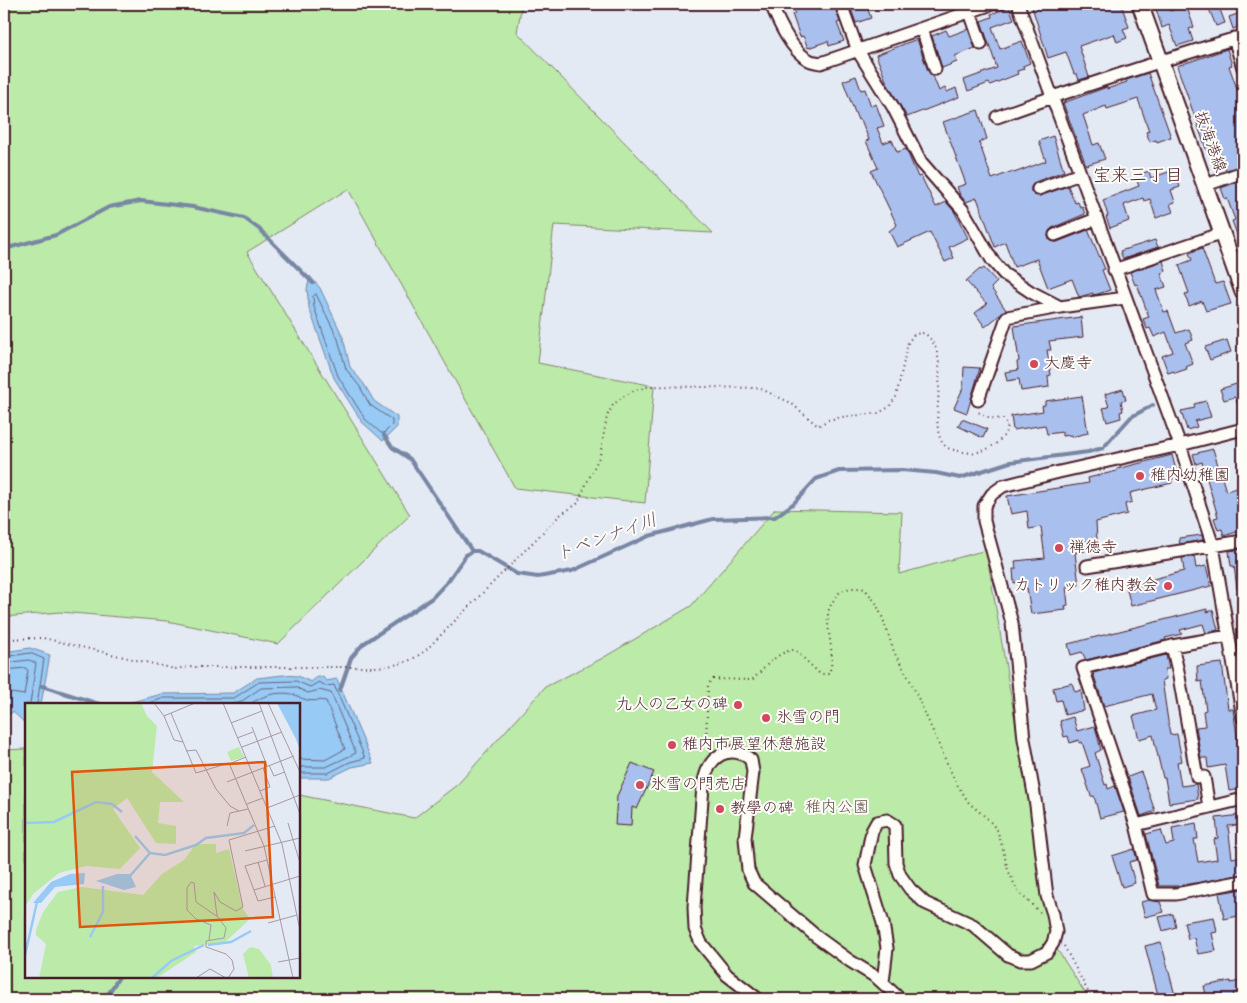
<svg xmlns="http://www.w3.org/2000/svg" width="1247" height="1003" font-family="Dekko,'Klee One',sans-serif">
<style>
.green{fill:#bbeaa9;stroke:#82846a}
.water{fill:#97caf4;stroke:#7886a4}
.lines{fill:none;stroke-linecap:round;stroke-linejoin:round}
.shore{stroke:#69637b;stroke-width:1}
.stream{stroke:#7886a4;stroke-width:4}
.building{fill:#a9bfed;stroke:#4a1f2b}
.minor-casing{stroke:#4a1f2b;stroke-width:15}
.major-casing{stroke:#4a1f2b;stroke-width:19}
.path{stroke:#4a1f2b;stroke-width:2;stroke-dasharray:1 4;stroke-linecap:butt}
.minor{stroke:#fdfcf7;stroke-width:11}
.major{stroke:#fdfcf7;stroke-width:15}
.poi-dot{fill:#d1495b;stroke:#fdfcf7;stroke-width:2}
.labels{text-anchor:middle;dominant-baseline:central;stroke-width:4;stroke-linejoin:round;paint-order:stroke}
.street-label{font-size:16px;fill:#4a1f2b;stroke:#fdfcf7}
.poi-label{font-size:16px;fill:#4a1f2b;stroke:#fdfcf7;text-anchor:start}
.park-label{font-size:16px;fill:#66524a;stroke:#fdfcf7}
.neighbourhood-label{font-size:18px;fill:#4a1f2b;stroke:#fdfcf7}
.water-label{font-size:18px;font-style:italic;fill:#615267;stroke:#fdfcf7}
.inset-river{fill:none;stroke:#97caf4;stroke-width:2.5}
.inset-road{fill:none;stroke:#a699a4;stroke-width:1}
.view{fill:#e0560e;fill-opacity:0.15;stroke:#e0560e;stroke-width:2.5}
.inset-edge{fill:none;stroke:#4a1f2b;stroke-width:2.5}
</style>
<rect width="100%" height="100%" fill="#e4eaf4"/>
<filter id="ink" filterUnits="userSpaceOnUse"><feTurbulence type="fractalNoise" baseFrequency=".02" numOctaves="2"/><feDisplacementMap in="SourceGraphic" scale="10" xChannelSelector="R" yChannelSelector="G"/><feConvolveMatrix kernelMatrix="1 2 1 2 8 2 1 2 1" color-interpolation-filters="sRGB"/></filter>
<g filter="url(#ink)">
<path class="green" d="M4 4H522L517 32 713 233 554 225 538 363 654 386 645 503 515 488 348 189 247 252 410 515 278 644 167 621 60 612 4 617Z
M775 509 902 512 899 574 986 550 1053 943 1089 999H4V750L26 749V977H299V795L414 818 458 784 545 687 601 659 691 606Z"/>
<path class="water" d="M310 276 320 288 343 337 350 367 364 384 374 401 397 417V427L383 441 362 422 334 378 309 308 307 289Z
M30 648 50 655 41 704H26V724L13 712 4 717V652Z
M283 675 298 676 311 682 317 677H323L326 681 337 679 373 763 352 767 329 778H299V704H124L162 694 233 693 257 678Z"/>
<g class="lines">
<path class="shore" d="M316 294 338 339 346 369 360 387 370 405 392 420V425L384 433H381L365 419 338 376 314 307 313 297Z
M4 657 30 653 44 659 37 704
M4 663 29 660 36 663 30 704
M4 670 26 668 28 671 24 695 11 693 4 695
M147 704 164 698H234L259 682 296 681 310 687 319 682 326 686 334 685 365 758 350 762 328 773H299
M231 704 239 703 261 688 295 687 308 693 319 690 331 693 356 753 326 767H299
M250 704C262 696 276 691 292 694 297 695 301 699 307 700 314 702 319 699 326 701L345 749 325 760 299 759"/>
<path class="stream" d="M4 249 56 235 109 207 141 201 193 207 244 218 259 229 313 283
M384 435 392 447 410 459 472 551
M42 686 99 704
M340 690 351 658 363 644 432 598 448 581 466 555 472 551H478L517 574 538 577 572 571 649 536 713 519 775 517 794 503 816 479 839 471 902 470 936 473 960 478 1010 462 1088 452 1103 448 1131 417 1153 405
M105 999 119 977"/>
</g>
<path class="building" d="M791 4H834L840 22 837 23 844 41 829 46 828 41 808 48 803 36 800 37 792 14 795 13Z
M849 4H866L871 18 856 23Z
M1041 4H1121L1129 27 1123 29 1127 38 1117 42 1114 34 1079 46 1089 77 1079 80 1077 74H1074L1066 52 1048 58 1032 7Z
M1207 4H1218L1225 23 1216 26Z
M1168 5 1170 11 1186 5 1194 27 1189 29 1193 41 1177 46 1169 25 1162 28 1156 9Z
M1009 7 1014 19 992 27 1000 49 1022 41 1030 63 1023 66 1024 69 1017 71 1018 74 990 85 989 83 968 91 964 80 997 68 981 21 992 17 991 14Z
M1243 12V25L1233 29 1229 17Z
M968 29 975 48 955 56 957 62 942 68 932 36 946 30 949 36Z
M917 39 928 71 933 76 939 91 945 88 947 92 956 88 959 97 907 117 887 83 876 55Z
M1227 49 1232 65 1229 66 1243 106V165L1226 170 1218 148 1207 152 1177 66Z
M1148 73 1171 137 1157 142 1156 140 1150 142 1146 132 1149 131 1138 99 1107 109 1106 106 1083 115 1093 145 1099 143 1105 159 1086 165 1063 103 1107 87V89L1127 82 1126 80Z
M856 76 861 90 865 89 871 106 876 104 884 126 877 128 883 143 892 140 897 152 906 149 918 177 921 176 936 207 946 202 954 211 968 238 949 247 954 258 945 262 930 232 897 247 889 231 897 225 871 171 878 168 866 141 869 140 862 122 860 119 858 120 852 105 843 81Z
M978 110 987 139 979 142 992 179 1013 171 1014 173 1046 161 1039 141 1053 136 1064 171 1035 182 1031 187V192L1034 195 1040 196 1068 186 1075 203 1078 202 1080 207 1082 206 1085 214 1052 228 1049 231 1048 237 1051 241 1057 242 1088 230 1105 269 1102 270 1110 290 1098 294 1093 295V293L1079 297 1072 279 1048 288 1037 259 1014 267 1005 242 995 247 977 198 966 202 960 195 957 187 966 184 943 122Z
M1174 170 1180 187 1171 190 1175 202 1170 204 1173 212 1156 218 1150 199 1144 201 1143 198 1124 205 1129 221 1110 228 1106 217 1108 216 1103 200 1139 186 1135 176 1149 171 1151 178Z
M1243 180V247L1242 248 1232 221 1235 220 1227 198 1225 199 1221 188Z
M1155 240 1158 247 1123 259 1120 251Z
M1202 248 1215 284 1223 282 1231 304 1206 311 1202 301 1189 306 1185 294 1189 293 1179 265 1192 260 1189 253Z
M1163 261 1166 271 1161 273 1166 287 1156 290 1164 312 1168 311 1176 333 1189 329 1193 340 1185 343 1193 364 1186 367 1187 369 1175 373 1174 371 1168 373 1162 356 1173 352 1166 332 1154 337 1150 328 1147 329 1143 319 1149 317 1137 284 1135 285 1130 272Z
M984 268 997 282 991 288 1006 310 985 327 975 313 987 304 966 281 980 269 981 270Z
M1081 317 1083 337 1049 341 1051 350H1047L1051 375 1048 376 1049 387 1021 391 1019 379 1007 381 1005 372 1018 370 1017 362 1019 361 1014 326Z
M1227 340 1231 352 1210 360 1205 347Z
M964 367 980 368 967 413 954 408 963 388Z
M1243 382V416H1242L1235 397 1224 400 1220 389Z
M1123 389 1126 400 1121 401 1123 411 1120 412 1121 418 1107 422 1103 408 1109 407 1105 394Z
M1082 396 1088 433 1071 437V435L1062 436V432L1047 434 1045 425 1013 430 1011 416 1043 411 1042 406 1045 405V401Z
M1206 401 1211 417 1195 421 1197 427 1187 430 1181 411 1195 408 1194 404Z
M962 419 987 429 983 438 958 426Z
M1213 449 1226 491 1243 486V530L1224 536 1222 529 1218 530 1214 518 1218 517 1202 462 1196 464 1193 454Z
M1172 455 1178 478 1171 479 1172 483 1130 493 1132 502 1125 504 1127 514 1096 522 1097 540 1084 542 1085 551 1075 553 1079 585 1066 587 1068 605 1065 606 1066 610 1031 614 1027 588 1019 589 1018 582 1014 583 1013 569H1016L1015 561 1045 558 1041 527 1029 529 1027 511 1011 514 1007 496 1089 483 1088 478 1117 471V469Z
M1202 535 1203 540 1180 544 1179 538Z
M1243 549V588L1237 589 1234 566H1231L1229 551Z
M1194 556 1196 568 1206 566 1211 586 1131 606 1126 586 1184 571 1182 558Z
M1207 609V612L1213 610 1218 630 1206 633 1203 624 1180 630 1182 634 1165 638 1166 640 1086 660 1082 652 1071 655 1068 644Z
M1166 655 1169 669H1165L1166 679 1162 680 1170 735 1177 734 1182 761 1177 762 1181 786 1196 784 1198 799 1169 803 1165 778H1163L1153 735 1139 739 1133 716 1156 710 1152 694 1104 706 1093 673Z
M1222 663 1228 709H1233L1241 761H1238L1242 789 1229 791 1225 765 1208 768 1207 758H1201L1196 727 1205 726 1203 711 1206 710 1202 681 1198 682 1197 666Z
M1072 683 1075 692 1081 690 1084 710 1065 715 1061 700 1056 701 1053 688Z
M1073 717 1077 731 1095 726 1101 750 1095 753 1105 785 1107 784 1108 789 1115 786 1124 812 1100 818 1094 796H1091L1082 769 1090 766 1082 742 1079 743V740L1070 743 1068 736 1064 737 1060 721Z
M632 763 654 772 637 809 632 807 631 826 615 825 617 796Z
M1141 772 1155 811 1141 816 1128 777Z
M1241 815 1242 825 1228 826 1232 858 1243 856V874L1179 886H1159L1146 834 1161 830 1166 845 1174 843 1172 828 1196 823 1198 839H1194L1198 862 1217 859 1214 839 1218 838 1216 818Z
M1134 849 1137 860 1129 862 1135 883 1122 887 1112 856Z
M1243 889V915L1224 919 1219 893Z
M1149 900 1160 902 1164 912 1145 917 1141 902Z
M1173 914 1176 927 1163 931 1159 917Z
M1214 917 1217 932 1212 933 1216 951 1198 954 1194 938 1188 939 1184 922Z
M1161 942 1176 999H1159L1145 946Z
M1231 981V983L1240 981 1242 991 1233 993 1234 996 1219 999H1207L1204 986Z"/>
<g class="lines">
<defs>
<path id="minor" d="M771 4C778 21 791 51 809 60 812 62 817 62 821 63L992 4
M841 4 858 51 893 107 921 162 963 210 992 260 1004 274 1031 292 1060 307
M1018 4 1180 445 1213 546 1243 718
M970 12 981 44
M922 29 935 69
M1234 38 1243 68
M997 117C1078 87 1160 61 1243 36
M1206 185 1243 172
M1038 189 1080 174
M1055 235 1096 219
M1114 270 1223 233
M978 400 1007 317 1060 307 1125 298
M1087 566 1243 541
M1229 636 1172 646 1083 668 1136 825 1153 894H1176L1243 881
M1172 646 1178 671 1197 777H1204L1209 807
M1136 825 1243 799
M883 982 887 948 883 923 865 865 872 831 877 822 887 820 895 825 896 863 900 875 910 889 925 903 973 925 1008 955 1020 960H1031L1047 952 1053 943 1056 932 1053 914 1047 896 1036 805 1024 739 1012 623 984 521V506L992 494 1003 486 1059 472 1180 445 1243 429
M758 999 727 975 701 943 695 929 694 907 703 786C704 781 705 776 707 771 715 751 736 746 751 760L753 772 745 838 748 870 754 883 817 937 850 961 876 977 900 999"/>
<path id="major" d="M1140 4 1243 292"/>
</defs>
<use href="#minor" class="minor-casing"/>
<use href="#major" class="major-casing"/>
<path class="path" d="M4 639 43 638 175 669 189 667H377C399 665 409 663 426 650L560 515 577 504 600 455 607 416 613 405 621 398 635 390 650 386 759 388 791 403 818 426 828 420 842 417 879 413 889 407 896 397 908 343 914 334 924 333C958 356 921 432 948 448 951 450 956 450 959 451 969 454 980 453 989 448 999 442 1004 438 1008 426L1003 419 990 418 978 412
M706 742 708 684 713 679 752 680C764 669 778 650 795 650L820 674H828C838 659 824 627 829 609 830 606 833 602 834 599 841 587 854 587 865 589L876 603 883 619 894 652 911 682 955 781 969 803 988 819 997 830 1001 842 1008 870 1018 892 1040 912
M1064 946 1092 999"/>
<use href="#minor" class="minor"/>
<use href="#major" class="major"/>
</g>
</g>
<g class="poi-dot">
<circle cx="1034" cy="364" r="5"/>
<circle cx="1140" cy="476" r="5"/>
<circle cx="1059" cy="548" r="5"/>
<circle cx="1168" cy="586" r="5"/>
<circle cx="738" cy="705" r="5"/>
<circle cx="766" cy="718" r="5"/>
<circle cx="672" cy="745" r="5"/>
<circle cx="640" cy="785" r="5"/>
<circle cx="720" cy="809" r="5"/>
</g>
<g class="labels">
<g class="street-label">
<text transform="translate(1209 142) rotate(70)">抜海港線</text>
</g>
<g class="poi-label">
<text x="1044" y="364">大慶寺</text>
<text x="1150" y="476">稚内幼稚園</text>
<text x="1069" y="548">禅徳寺</text>
<text x="1158" y="586" text-anchor="end">カトリック稚内教会</text>
<text x="728" y="705" text-anchor="end">九人の乙女の碑</text>
<text x="776" y="718">氷雪の門</text>
<text x="682" y="745">稚内市展望休憩施設</text>
<text x="650" y="785">氷雪の門売店</text>
<text x="730" y="809">教學の碑</text>
</g>
<g class="park-label">
<text x="837" y="808">稚内公園</text>
</g>
<g class="neighbourhood-label">
<text x="1138" y="177">宝来三丁目</text>
</g>
<g class="water-label">
<text transform="translate(607 539) rotate(-20)">トベンナイ川</text>
</g>
</g>
<g transform="translate(25 703)">
<rect width="275" height="275" fill="#e4eaf4"/>
<path d="M0 0H116L122 13 132 23 127 69 159 99H135L133 120 151 123V141L131 140 102 95 88 106 115 145 95 166 61 163 34 170 8 191 0 204ZM214 44 219 54 206 58 202 49ZM171 141H191V150L204 146 218 206 225 216 199 240 169 243 171 249 132 275H14L21 241 11 232V227L18 209 33 189 57 184 118 192 137 171 159 157ZM225 244 234 246 246 262 248 275H224L218 251Z" fill="#bbeaa9"/>
<path d="M252 0H275V47L271 36ZM60 170 59 181 30 184 16 200H8L26 179 45 171ZM92 171H105L111 184 99 187 71 178Z" fill="#97caf4"/>
<path class="inset-river" d="M0 120 29 119 71 99 87 101 97 109M110 133 125 150M105 173 125 150 140 152 171 142 181 135 219 130 229 122M65 234 78 209V183M183 242 206 239 226 228M0 252 12 199M127 275 146 258 179 242"/>
<path class="inset-road" d="M129 0 139 13 149 37 158 39M198 0 257 141 275 227M234 0 275 111M243 0 275 69M146 10 171 70 204 60 239 143 268 275M139 13 170 0M206 20 237 8M227 24 242 63M212 35 228 29M217 44 257 29M161 48 171 47 191 86 205 103 214 108M204 61 221 54M244 62 249 73 260 69M202 79 269 53M235 88 245 84 238 65M222 101 238 95M242 105 275 92M263 120 275 160M202 123 205 110 223 106M220 148 275 135M242 157 220 163 233 198 250 194M233 159 240 183M229 187 275 173M192 213 189 189 195 199 211 208 218 204 204 137 250 123M243 220 272 212M181 238 199 235 201 225 193 214 171 199 169 180 166 179 162 185V207L171 216 186 222 184 237M181 238V244L201 251 207 257 209 266 203 275M253 259 275 255M171 275 185 266 201 275"/>
<path class="view" d="M240 59 248 214 55 224 47 69Z"/>
<rect width="275" height="275" class="inset-edge"/>
</g>
<rect width="1247" height="1003" fill="none" stroke="#fdfcf7" stroke-width="20"/>
<rect x="10" y="10" width="1227" height="983" fill="none" stroke="#4a1f2b" stroke-width="2" filter="url(#ink)"/>
</svg>
